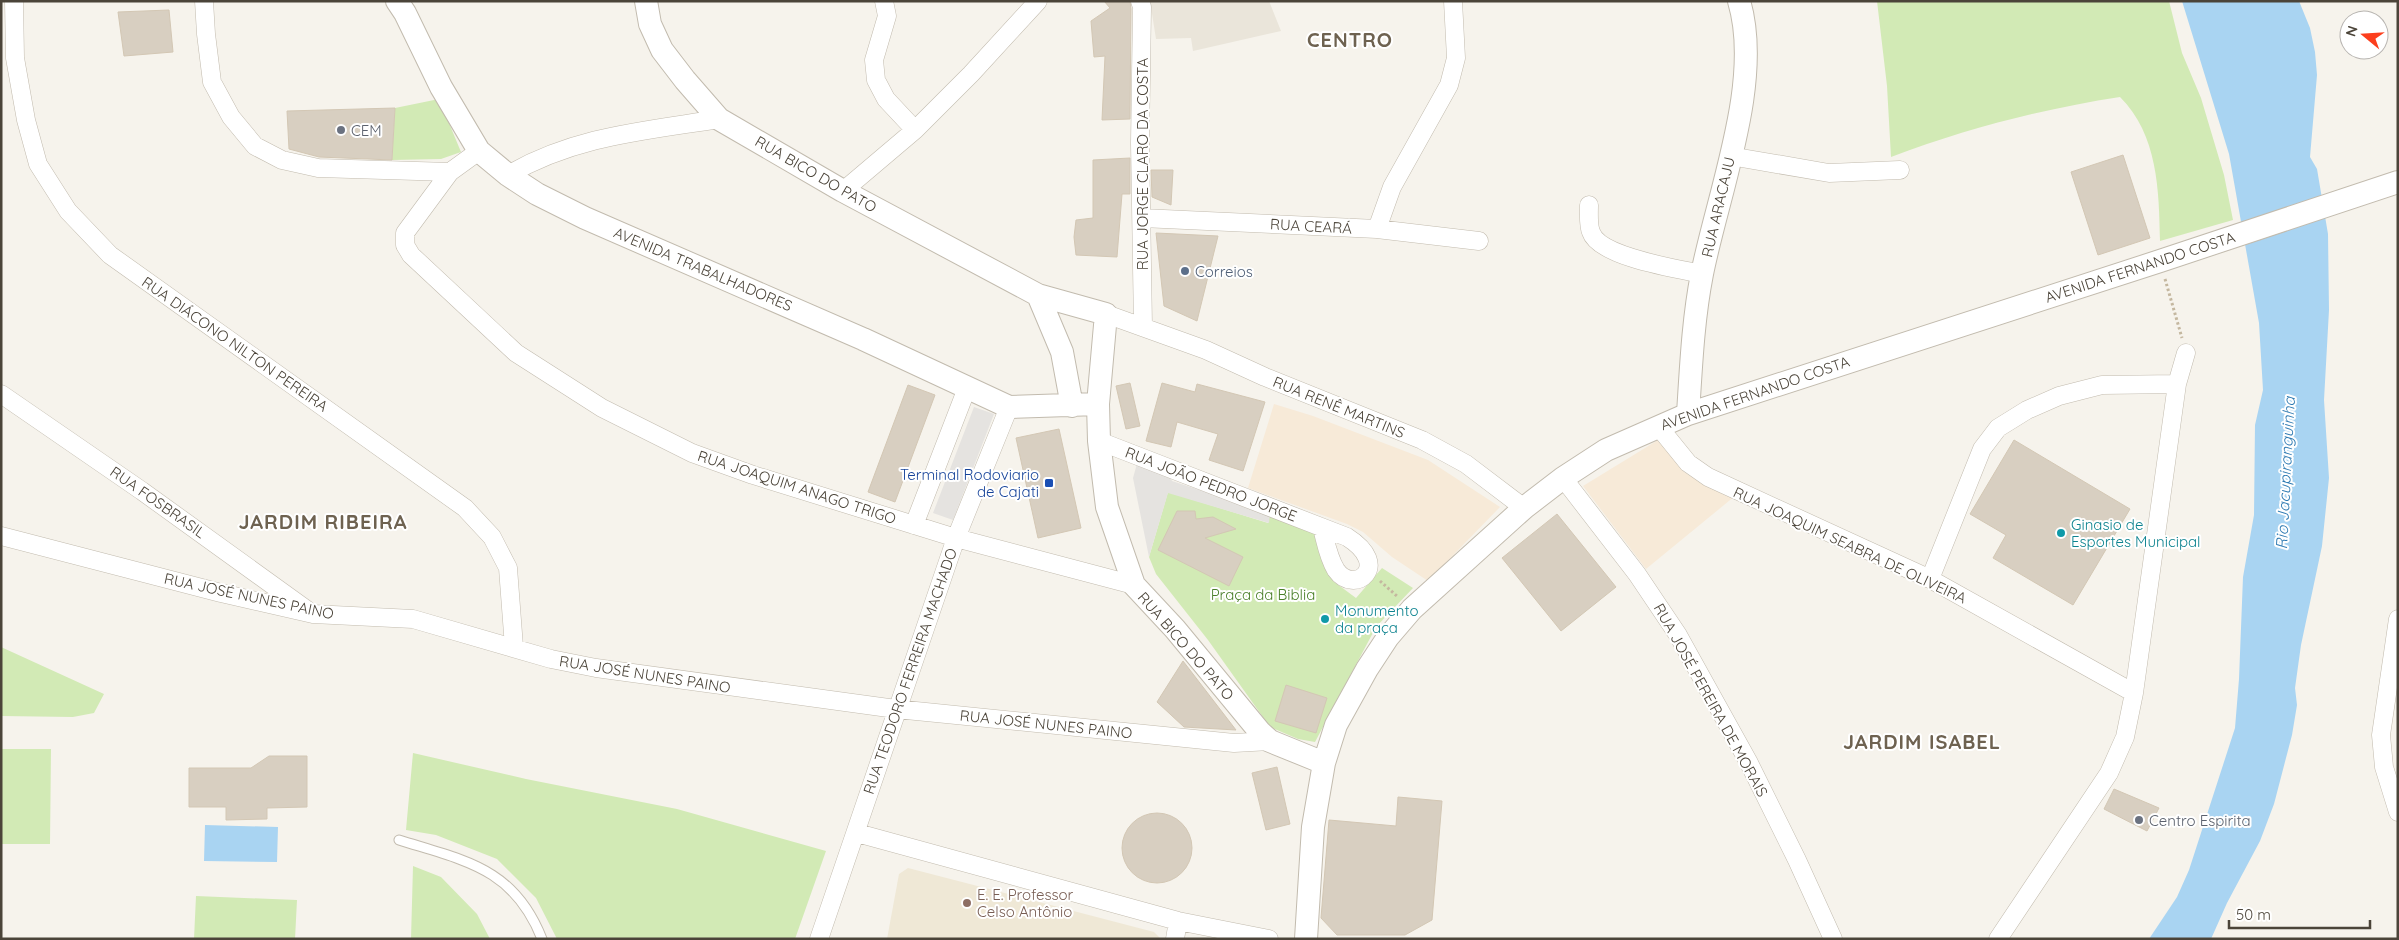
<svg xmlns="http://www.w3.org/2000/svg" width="2399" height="940" font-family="Quicksand,sans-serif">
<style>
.residential{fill:#eae5da}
.commercial{fill:#f7ead8}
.education{fill:#efe8d6}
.green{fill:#d2eab5}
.parking{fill:#e5e3e0}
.water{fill:#a9d4f2}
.building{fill:#d8cfc1;stroke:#d3c7b4}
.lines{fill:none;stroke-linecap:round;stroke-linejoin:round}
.service-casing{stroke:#c2bbae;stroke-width:11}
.minor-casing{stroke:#c2bbae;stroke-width:19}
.tertiary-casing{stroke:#c2bbae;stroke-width:24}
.path{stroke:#c4b79f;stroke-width:3;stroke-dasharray:2.5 2.5;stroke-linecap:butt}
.service{stroke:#fff;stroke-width:9}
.minor{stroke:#fff;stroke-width:18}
.tertiary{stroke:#fff;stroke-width:22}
.worship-dot{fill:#6b7280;stroke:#fff;stroke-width:2}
.service-dot{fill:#5c6f8a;stroke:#fff;stroke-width:2}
.transit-dot{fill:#1a4fb4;stroke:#fff;stroke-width:2}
.culture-dot{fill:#0f9aa8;stroke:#fff;stroke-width:2}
.education-dot{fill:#8d6e63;stroke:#fff;stroke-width:2}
.labels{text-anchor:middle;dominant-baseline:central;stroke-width:4;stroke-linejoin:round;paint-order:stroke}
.worship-label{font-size:15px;fill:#5b616d;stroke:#fff;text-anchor:start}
.street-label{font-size:15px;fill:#4b4439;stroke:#fff}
.service-label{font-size:15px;fill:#4e5e75;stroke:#fff;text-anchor:start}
.transit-label{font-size:15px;fill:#164399;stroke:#fff;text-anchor:end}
.culture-label{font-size:15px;fill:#0d838f;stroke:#fff;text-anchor:start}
.park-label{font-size:15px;fill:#4a7f2a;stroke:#fff}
.education-label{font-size:15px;fill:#785e54;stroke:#fff;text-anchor:start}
.water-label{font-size:16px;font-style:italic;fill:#2e7ab2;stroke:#fff}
.district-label{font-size:20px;font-weight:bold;letter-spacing:1px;fill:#6e6250;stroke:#fff}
</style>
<rect width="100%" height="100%" fill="#f6f3ec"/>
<path class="residential" d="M1150 1H1269L1281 31 1193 51 1191 38 1156 39Z"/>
<path class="commercial" d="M1274 404 1313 416 1428 460 1500 507 1428 581 1392 557 1363 532 1347 524 1248 488Z
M1663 437 1684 472 1735 496 1646 569 1583 486Z"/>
<path class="education" d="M908 868 1154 932 1161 939H887L899 874Z"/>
<path class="green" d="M1877 1H2169L2182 53 2201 98 2224 175 2233 220 2160 241C2159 190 2158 135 2120 97 2042 109 1965 129 1891 157L1887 86Z
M439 99 461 152 441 159 392 160 395 108Z
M1168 492 1268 523 1270 513 1319 535 1333 581 1356 598 1382 568 1413 588 1376 627 1315 742 1298 739 1270 727 1208 640 1156 574 1149 557Z
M1 647 104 694 94 713 73 717 1 716Z
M1 749H51L50 844H1Z
M413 753 526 779 677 809 826 851 795 939H557L536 898 497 859 436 835 406 830Z
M413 866 441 877 477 914 490 939H411Z
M196 896 297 900 295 939H194Z"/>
<path class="parking" d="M974 407 994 414 953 520 933 513Z
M1138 460 1167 469 1172 481 1270 513 1269 523 1168 493 1149 557 1133 478Z"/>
<path class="water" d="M2182 1H2299L2310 28 2315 52 2317 75 2310 157 2317 169 2328 234 2329 310 2324 400 2329 478 2322 546 2301 645 2295 688 2297 705 2292 735 2274 804 2260 841 2227 903 2211 939H2149L2177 897 2189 870 2235 728 2239 679 2243 577 2254 515 2255 425 2263 390 2259 323 2229 154Z
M205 825 278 827 277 862 204 861Z"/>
<path class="building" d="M1104 1H1130L1131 9 1130 119 1102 120 1105 56 1094 57 1091 21 1110 8Z
M169 10 173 52 124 56 118 12Z
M395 108 392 160 319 157 289 149 287 111Z
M2123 155 2150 238 2098 255 2071 172Z
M1130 158V194H1122L1117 257 1076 255 1074 237 1076 220 1093 218V160Z
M1151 170H1173L1171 205 1152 197Z
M1156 233 1218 236 1197 321 1164 306Z
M1130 383 1140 426 1126 429 1116 386Z
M1162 383 1195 392 1197 384 1265 402 1243 471 1209 460 1218 434 1177 422 1171 447 1146 441Z
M908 385 935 395 895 502 868 492Z
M1059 429 1081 528 1038 538 1016 438Z
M2014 440 2130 509 2073 605 1993 558 2006 535 1970 514Z
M1177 511H1195L1196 519 1213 517 1236 529 1205 538 1243 557 1229 586 1158 550Z
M1557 514 1616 587 1561 631 1502 558Z
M1183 661 1236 730 1184 727 1157 702Z
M1286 685 1327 698 1316 733 1275 721Z
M269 756H307V807L267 808V819L226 820V807H189V768H251Z
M1277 767 1290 824 1266 830 1252 773Z
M2114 789 2159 808 2147 831 2104 809Z
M1398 797 1442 801 1432 920 1405 935H1337L1321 918 1329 820 1396 826Z
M1122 848a35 35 0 1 1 70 0a35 35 0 1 1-70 0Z"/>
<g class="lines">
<defs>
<path id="service" d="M399 840C466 861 514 868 542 939"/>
<path id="minor" d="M14 1 15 58 26 120 38 164 68 211 110 255 465 508 492 537 508 568 514 647
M204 1 206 34 212 82 231 117 255 146 282 160 318 168 450 172
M884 1 887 16 874 60 876 80 886 99 915 130
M1140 1 1142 7 1140 143 1143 327
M479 151 450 172 405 233V245L411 255 516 353 602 408 692 453 753 475 956 538 1134 585
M1730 156 1829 173 1900 170
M508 175C575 136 644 131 719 119
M843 191 915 130 971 74 1038 1
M1589 205C1589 213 1588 225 1591 232 1599 257 1678 269 1702 274
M1142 218 1377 229 1479 241
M1377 229 1392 187 1449 85 1456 58 1453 1
M1106 314 1206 350 1265 377 1422 440 1466 464 1524 508
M1 394 142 491 307 610
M1658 426 1688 463 1708 477 1930 579 2134 693 2125 737 2109 773 1998 939
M1099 441 1347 537C1393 566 1354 596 1336 570 1328 557 1326 543 1322 528
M1563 478 1637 574 1678 635 1748 761 1797 860 1833 939
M914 525 967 388
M1 536 221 593 313 614 413 619 551 659 596 668 896 709 1234 743 1270 741
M1930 579 1982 449 1998 428 2027 410 2059 396 2102 385 2177 384
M2398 619 2381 735 2384 767 2398 812
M2134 693 2177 384 2186 353
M857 833 1178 921 1269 939
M819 939 956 538 1009 407
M1175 939 1178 921"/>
<path id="tertiary" d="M397 1 405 13 441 87 479 151 508 175 537 194 585 218 863 339 1009 407 1098 404
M646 1 650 24 662 50 685 80 719 119 843 191 1038 295 1106 314 1098 404 1099 441 1107 507 1134 585 1175 629 1260 732 1270 741 1324 763
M1038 295 1062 352 1072 406
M1688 414C1691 367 1693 320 1702 274 1718 193 1763 81 1739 1
M1306 939 1313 827 1324 763 1336 725 1367 669 1388 637 1412 609 1524 508 1563 478 1606 450 1688 414 2160 261 2398 182"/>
</defs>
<use href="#service" class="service-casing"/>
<use href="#minor" class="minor-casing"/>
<use href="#tertiary" class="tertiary-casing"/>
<path class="path" d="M2165 279 2182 338
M1380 581 1398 597"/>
<use href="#service" class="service"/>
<use href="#minor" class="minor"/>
<use href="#tertiary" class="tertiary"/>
</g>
<g class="worship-dot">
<circle cx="341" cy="130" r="5"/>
<circle cx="2139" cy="820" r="5"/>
</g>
<circle class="service-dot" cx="1185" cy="271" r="5"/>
<rect class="transit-dot" x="1044" y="478" width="10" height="10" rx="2.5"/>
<g class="culture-dot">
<circle cx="2061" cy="533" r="5"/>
<circle cx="1325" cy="619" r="5"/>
</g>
<circle class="education-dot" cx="967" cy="903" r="5"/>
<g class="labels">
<g class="worship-label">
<text x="351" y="130">CEM</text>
<text x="2149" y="820">Centro Espirita</text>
</g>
<g class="street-label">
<text transform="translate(1142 164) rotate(-90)">RUA JORGE CLARO DA COSTA</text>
<text transform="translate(816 174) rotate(30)">RUA BICO DO PATO</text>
<text transform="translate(1718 207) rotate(-77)">RUA ARACAJU</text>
<text transform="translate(1311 226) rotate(3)">RUA CEARÁ</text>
<text transform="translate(2140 267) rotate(-18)">AVENIDA FERNANDO COSTA</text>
<text transform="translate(703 269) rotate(23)">AVENIDA TRABALHADORES</text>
<text transform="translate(235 344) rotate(35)">RUA DIÁCONO NILTON PEREIRA</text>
<text transform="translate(1755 393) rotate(-19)">AVENIDA FERNANDO COSTA</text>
<text transform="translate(1339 407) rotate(22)">RUA RENÊ MARTINS</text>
<text transform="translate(1211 484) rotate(21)">RUA JOÃO PEDRO JORGE</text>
<text transform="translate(797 487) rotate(18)">RUA JOAQUIM ANAGO TRIGO</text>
<text transform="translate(158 502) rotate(35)">RUA FOSBRASIL</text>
<text transform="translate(1850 545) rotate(25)">RUA JOAQUIM SEABRA DE OLIVEIRA</text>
<text transform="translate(249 596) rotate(12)">RUA JOSÉ NUNES PAINO</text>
<text transform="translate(1186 646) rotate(49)">RUA BICO DO PATO</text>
<text transform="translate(910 671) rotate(-71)">RUA TEODORO FERREIRA MACHADO</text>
<text transform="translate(645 674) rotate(9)">RUA JOSÉ NUNES PAINO</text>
<text transform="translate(1711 700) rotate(61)">RUA JOSÉ PEREIRA DE MORAIS</text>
<text transform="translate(1046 724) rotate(6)">RUA JOSÉ NUNES PAINO</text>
</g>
<g class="service-label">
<text x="1195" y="271">Correios</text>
</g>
<g class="transit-label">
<text x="1039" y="474">Terminal Rodoviario<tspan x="1039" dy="17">de Cajati</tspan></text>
</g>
<g class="culture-label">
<text x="2071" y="524">Ginasio de<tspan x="2071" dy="17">Esportes Municipal</tspan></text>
<text x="1335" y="610">Monumento<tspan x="1335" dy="17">da praça</tspan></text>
</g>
<g class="park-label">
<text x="1263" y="594">Praça da Biblia</text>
</g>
<g class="education-label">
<text x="977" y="894">E. E. Professor<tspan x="977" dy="17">Celso Antônio</tspan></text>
</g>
<g class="water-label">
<text transform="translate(2285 473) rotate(-87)">Rio Jacupiranguinha</text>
</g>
<g class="district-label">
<text x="1350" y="39">CENTRO</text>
<text x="323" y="521">JARDIM RIBEIRA</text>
<text x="1922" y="741">JARDIM ISABEL</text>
</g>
</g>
<rect width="2399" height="940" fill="none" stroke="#4b4439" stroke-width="5"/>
<g transform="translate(2364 35) rotate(288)"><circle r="24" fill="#ffffff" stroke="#b7b4b0"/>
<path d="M0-4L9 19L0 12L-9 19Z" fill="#fc3f1d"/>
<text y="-8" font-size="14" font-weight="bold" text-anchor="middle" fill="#4b4439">N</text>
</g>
<path d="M2229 920v8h141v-8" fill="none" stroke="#4b4439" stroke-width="2.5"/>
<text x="2236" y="920" font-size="15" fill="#4b4439" stroke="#ffffff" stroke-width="4" paint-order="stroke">50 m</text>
</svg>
